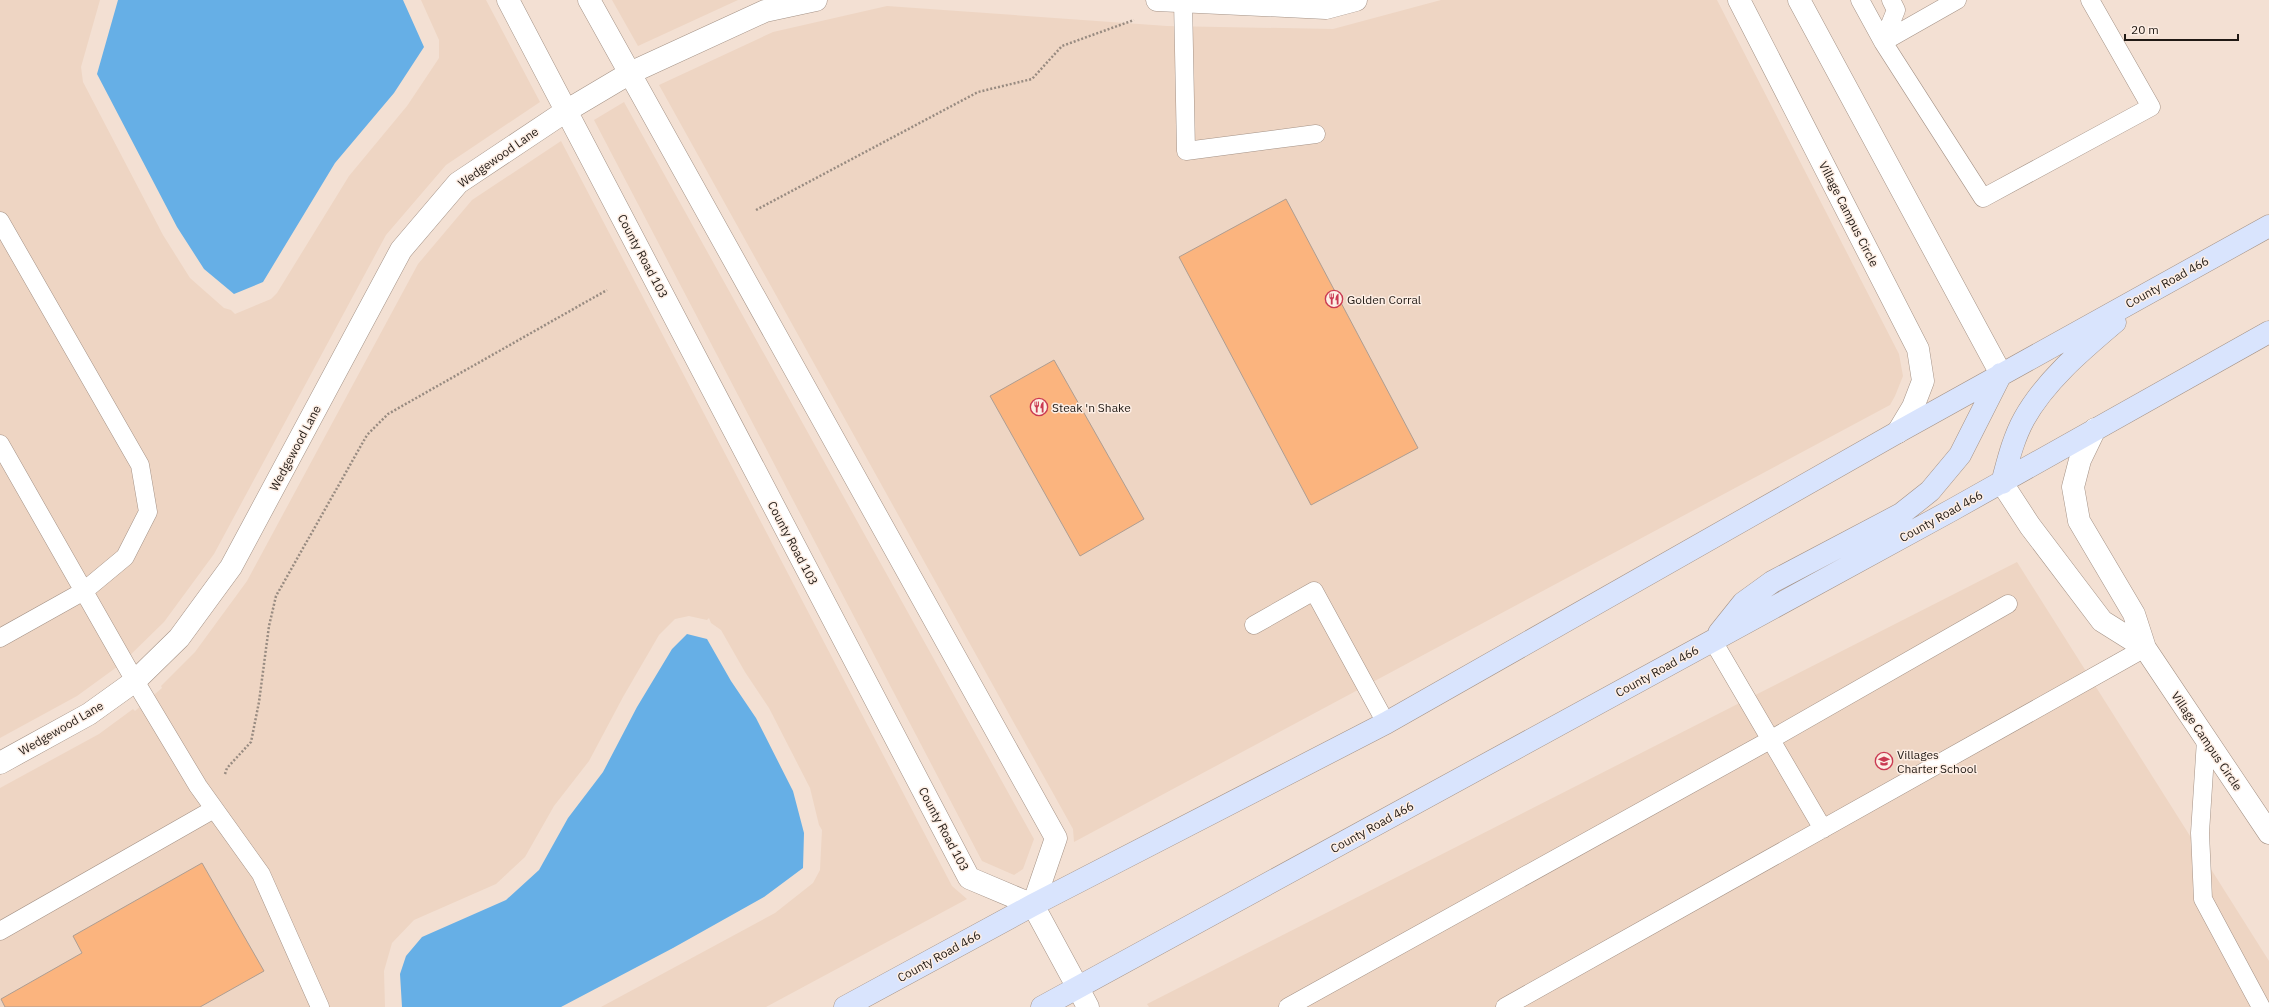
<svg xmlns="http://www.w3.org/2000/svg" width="2269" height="1007" font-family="'IBM Plex Sans',sans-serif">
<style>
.built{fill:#eed5c3}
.water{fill:#66afe6}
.building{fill:#fbb47e;stroke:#ae9d91}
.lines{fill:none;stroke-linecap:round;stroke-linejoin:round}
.service-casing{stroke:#a49286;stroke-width:19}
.minor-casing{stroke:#a49286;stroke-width:23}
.tertiary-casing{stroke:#a49286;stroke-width:23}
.secondary-casing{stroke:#a49286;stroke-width:23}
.path{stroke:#988b81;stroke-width:2.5;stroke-dasharray:2 2;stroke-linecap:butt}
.service{stroke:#fff;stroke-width:18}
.minor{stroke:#fff;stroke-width:22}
.tertiary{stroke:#fff;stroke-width:22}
.secondary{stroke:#d9e4fd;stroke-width:22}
.labels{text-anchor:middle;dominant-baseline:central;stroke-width:3;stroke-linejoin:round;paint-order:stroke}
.street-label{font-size:12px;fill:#201914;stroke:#fdeee4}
.poi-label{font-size:12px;fill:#201914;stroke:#fdeee4;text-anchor:start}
</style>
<rect width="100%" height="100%" fill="#f3e0d3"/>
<path class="built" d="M0 0H100L81 67 83 82 163 235 190 278 224 308 231 310 235 314 271 299 277 293 349 176 407 106 439 58V40L421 0H486L540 102 446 165 386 235 214 554 164 622 121 664 77 696 0 738Z
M612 0H738L638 46Z
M1441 0H1717L1899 354 1903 376 1895 396 1890 405 1074 842 1073 829 659 85 773 32 887 6 1167 26 1333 29Z
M624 102 1034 839 1023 869 1014 875 982 861 594 120Z
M561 141 952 886 967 899 766 1007H601L775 913 813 883 820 870 822 830 819 825 810 788 769 708 745 672 721 630 711 623 709 618 707 620 689 616 675 619 659 635 623 697 589 761 554 806 525 857 496 884 414 920 392 943 384 971 385 1007H0V788L99 734 133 709 135 711 162 688 161 686 195 652 247 581 418 264 472 200Z
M2017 562 2269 961V1007H1149L1147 1004Z"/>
<path class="water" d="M118 0H403L424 47 394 93 335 163 263 282 234 294 204 269 177 227 97 74Z
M687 634 707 639 731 681 756 718 793 791 804 833 803 868 764 897 673 948 561 1007H402L400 974 406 956 422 937 506 900 539 870 568 818 603 772 637 707 672 649Z"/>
<path class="building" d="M1286 199 1418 448 1311 505 1179 257Z
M1054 360 1144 519 1080 556 990 396Z
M202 863 264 971 200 1007H5L1 999 82 953 73 936Z"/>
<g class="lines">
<defs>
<path id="service" d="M1183 0 1186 151 1316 134
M1860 0 1883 42 1983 198 2151 107 2090 0
M1883 42 1957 0
M1883 42 1896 10 1891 0
M0 221 140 465 148 512 125 557 84 591 0 638
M0 444 135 681 198 786 261 874 320 1007
M1254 625 1314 591 1386 723
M1713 641 1823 829
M2206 740 2200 833 2203 899 2261 1007
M0 931 214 809
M1288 1007 1770 740 2008 604
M1505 1007 2145 648"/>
<path id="minor" d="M1078 988 1088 1007"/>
<path id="tertiary" d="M508 0 969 878 1033 905
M589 0 1056 838 1033 905
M1157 0 1326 8 1356 0
M1739 0 1918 349 1923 381 1913 407 1898 432
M1799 0 2001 374
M2095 429 2080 460 2073 487 2079 521 2134 614 2145 648 2269 833
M2002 483 2030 526 2102 621 2145 648
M0 763 89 714 135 681 179 638 231 567 401 250 458 183 566 111 630 73 765 11 816 0
M1033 905 1078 988"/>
<path id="secondary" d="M2002 483C2008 461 2013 439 2024 419 2045 381 2082 350 2115 322
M1719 633 1743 603 1772 582 1901 514 1930 491 1960 455 2001 374
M845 1007 1033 905 1386 723 1898 432 2269 226
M1042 1007 1952 510 2269 332"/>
</defs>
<use href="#service" class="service-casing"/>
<use href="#minor" class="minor-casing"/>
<use href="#tertiary" class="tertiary-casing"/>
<use href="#secondary" class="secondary-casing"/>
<path class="path" d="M756 210 978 92 1032 79 1062 46 1134 20
M225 774 227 768 251 742 259 702 269 626 276 596 367 435 388 414 607 290"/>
<use href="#service" class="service"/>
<use href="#minor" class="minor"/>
<use href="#tertiary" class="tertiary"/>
<use href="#secondary" class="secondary"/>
</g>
<defs>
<symbol id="restaurant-ring" viewBox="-11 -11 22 22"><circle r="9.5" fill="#fdeee4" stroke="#ca3a52" stroke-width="1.5"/><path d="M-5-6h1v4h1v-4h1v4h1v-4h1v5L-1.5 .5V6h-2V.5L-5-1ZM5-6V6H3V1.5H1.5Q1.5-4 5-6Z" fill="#ca3a52"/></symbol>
<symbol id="school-ring" viewBox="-11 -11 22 22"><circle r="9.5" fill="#fdeee4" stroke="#ca3a52" stroke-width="1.5"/><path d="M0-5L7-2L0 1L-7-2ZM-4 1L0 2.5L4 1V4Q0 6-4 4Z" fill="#ca3a52"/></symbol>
</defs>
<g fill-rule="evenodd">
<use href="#restaurant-ring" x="1324" y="289" width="20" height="20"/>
<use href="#restaurant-ring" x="1029" y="397" width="20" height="20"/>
<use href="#school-ring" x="1874" y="751" width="20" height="20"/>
</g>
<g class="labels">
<g class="street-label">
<text transform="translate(498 157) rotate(-35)">Wedgewood Lane</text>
<text transform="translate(1849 214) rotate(63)">Village Campus Circle</text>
<text transform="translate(643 256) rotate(62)">County Road 103</text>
<text transform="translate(2167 282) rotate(-29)">County Road 466</text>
<text transform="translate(295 448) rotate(-62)">Wedgewood Lane</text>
<text transform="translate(1941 516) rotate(-29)">County Road 466</text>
<text transform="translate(793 543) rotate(62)">County Road 103</text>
<text transform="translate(1657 671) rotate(-29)">County Road 466</text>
<text transform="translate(61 728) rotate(-30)">Wedgewood Lane</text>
<text transform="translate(2207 741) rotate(56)">Village Campus Circle</text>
<text transform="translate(1372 827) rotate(-29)">County Road 466</text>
<text transform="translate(944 829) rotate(62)">County Road 103</text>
<text transform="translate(939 956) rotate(-29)">County Road 466</text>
</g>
<g class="poi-label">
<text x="1347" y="299">Golden Corral</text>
<text x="1052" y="407">Steak 'n Shake</text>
<text x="1897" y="754">Villages<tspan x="1897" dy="14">Charter School</tspan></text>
</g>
</g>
<path d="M2125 34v6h113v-6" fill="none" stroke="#201914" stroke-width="2"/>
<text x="2131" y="34" font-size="12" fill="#201914" stroke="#fdeee4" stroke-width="3" paint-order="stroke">20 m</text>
</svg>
